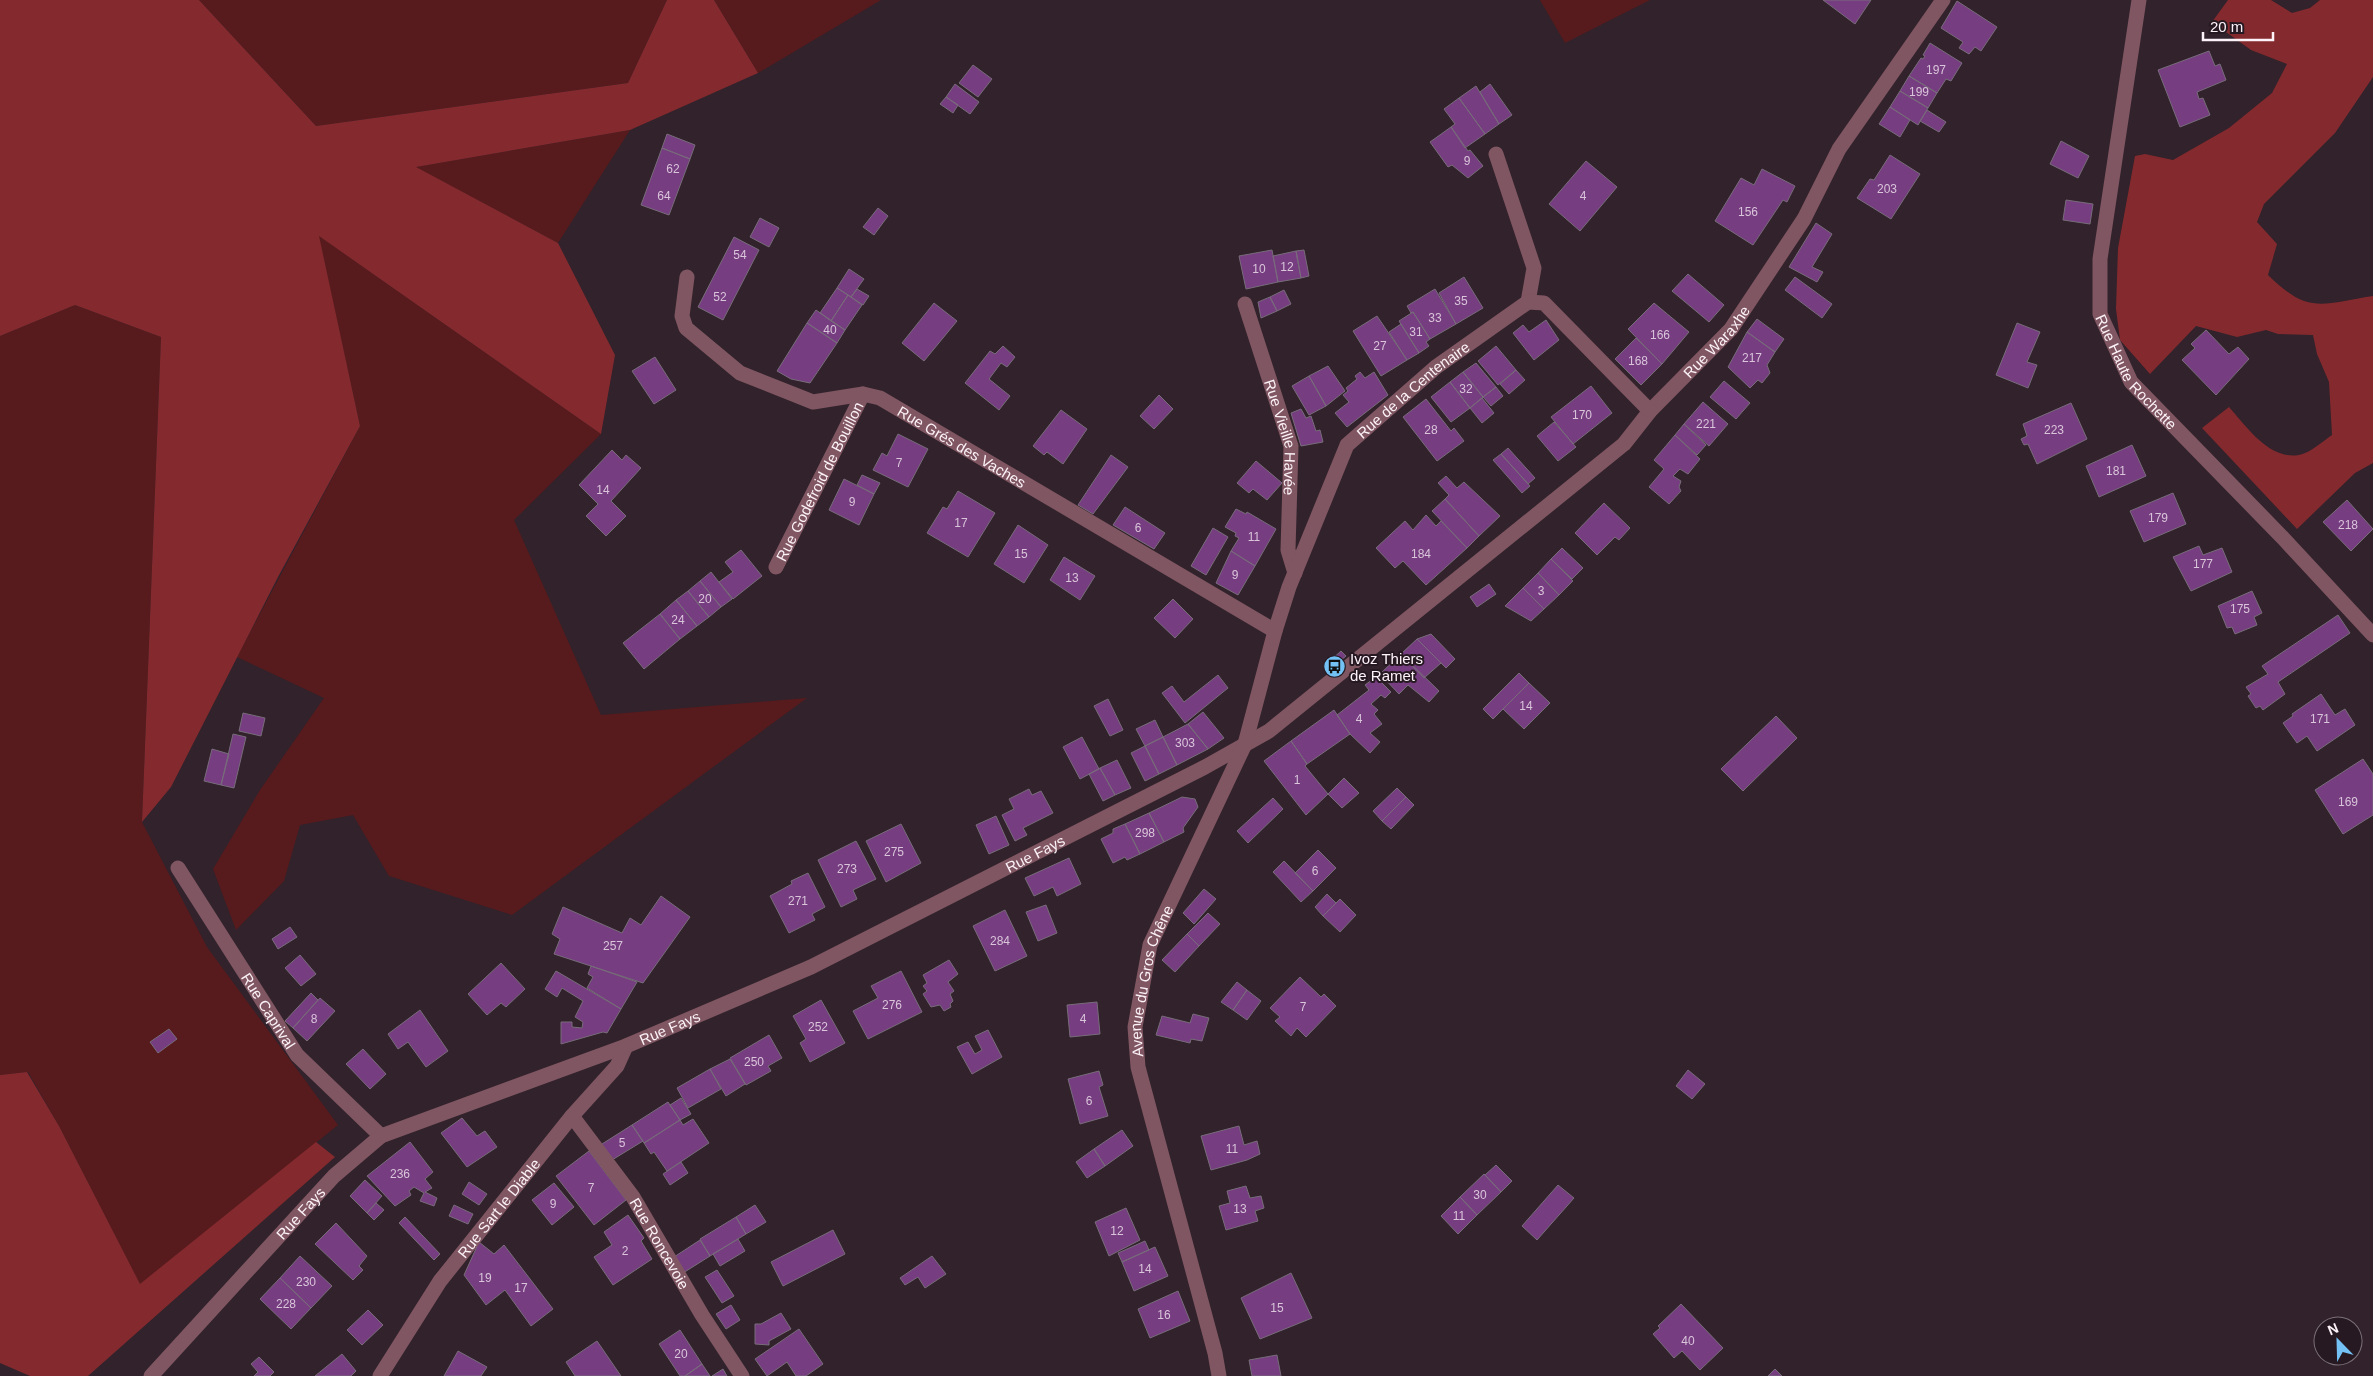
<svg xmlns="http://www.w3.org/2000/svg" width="2373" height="1376" font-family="Arial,sans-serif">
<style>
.green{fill:#571b1d}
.forest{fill:#842a2e}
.building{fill:#763d81;stroke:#786c7a}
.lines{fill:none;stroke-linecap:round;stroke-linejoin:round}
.minor{stroke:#7f5661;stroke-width:15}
.labels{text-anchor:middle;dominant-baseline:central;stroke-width:4;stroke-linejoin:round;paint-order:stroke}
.number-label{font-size:12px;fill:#dac5da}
.street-label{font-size:15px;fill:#fcf2f8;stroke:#271922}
.poi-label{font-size:15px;fill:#fcf2f8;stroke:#271922;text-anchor:start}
</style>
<rect width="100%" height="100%" fill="#31222b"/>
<path class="green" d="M199 0H667L628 83 316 126Z
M714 0H881L758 73Z
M1540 0H1650L1565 43Z
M630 130 558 243 415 167Z
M318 235 601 434 514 520 601 715 807 698 512 915 389 876 353 815 300 825 284 881 236 930 213 869 260 790 324 698 237 657 360 426Z
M75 305 161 337 142 822 207 947 338 1125 140 1285 59 1126 28 1072 0 1075V336Z"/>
<path class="forest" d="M0 0H199L316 126 628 83 667 0H714L758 73 630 130 416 167 558 243 615 355 601 434 319 236 360 426 278 577 171 787 142 822 161 337 75 305 0 336Z
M2228 0H2271L2292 13 2310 8 2320 0H2373V77L2335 133 2264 204 2257 222 2277 244 2268 275C2309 315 2321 304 2373 296V463L2355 473 2297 529 2202 428 2229 407C2247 427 2269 460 2299 455 2310 453 2323 441 2332 435L2329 382 2317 354 2313 335 2278 334 2266 330 2237 337 2196 326 2150 374 2120 340 2116 309 2118 248 2135 156 2145 154 2173 160 2229 128 2272 93 2287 64 2251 50 2212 22Z
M27 1072 59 1126 140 1284 316 1142 335 1157 88 1376H30L0 1363V1075Z"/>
<path class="building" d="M1823 0H1871L1855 24Z
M1957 1 1997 27 1981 51 1975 47 1969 54 1959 48 1963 42 1941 28Z
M1930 43 1962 63 1951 81 1946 79 1937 93 1909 76 1921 58 1923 59 1925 56 1923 55Z
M2209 51 2215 66 2220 64 2226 80 2197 92 2199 99 2203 98 2210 115 2180 127 2158 70Z
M973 65 992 79 978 97 959 83Z
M1909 76 1937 93 1928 108 1900 91Z
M955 84 979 102 970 114 946 97Z
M1490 84 1512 115 1499 124 1480 92Z
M1476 86 1499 124 1485 134 1459 98Z
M1900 91 1928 108 1918 125 1890 107Z
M946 97 958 105 953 113 940 104Z
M1459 98 1485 134 1465 148 1451 127 1455 124 1444 109Z
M1890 107 1910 120 1900 137 1879 124Z
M1927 110 1946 122 1939 132 1920 121Z
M1451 127 1468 151 1470 150 1483 166 1468 178 1452 165 1448 167 1430 142Z
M667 134 695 145 690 159 662 148Z
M2061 141 2089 156 2078 178 2050 164Z
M662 148 690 159 669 215 641 205Z
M1890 155 1920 174 1891 219 1857 198 1870 179 1874 180Z
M1586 161 1617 187 1580 231 1549 204Z
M1762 169 1795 186 1787 202 1783 200 1753 245 1715 221 1741 178 1754 185Z
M2066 200 2093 204 2090 224 2063 220Z
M878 208 888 216 874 235 863 227Z
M760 218 779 228 769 247 750 237Z
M1816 223 1832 234 1812 267 1823 272 1817 282 1789 267Z
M734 237 759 250 723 320 698 307Z
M1272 250 1278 282 1246 289 1239 256Z
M1304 250 1309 276 1301 278 1296 251Z
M1296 251 1301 278 1278 282 1273 256Z
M849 269 864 279 851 297 837 288Z
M1688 274 1724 305 1709 322 1672 291Z
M1464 277 1483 308 1456 324 1439 293Z
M1795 277 1832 304 1822 318 1785 290Z
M837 288 848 295 831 321 820 313Z
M857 289 869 296 863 305 851 297Z
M1435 289 1456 324 1430 339 1413 312 1411 313 1407 306Z
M1284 290 1291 304 1277 311 1270 297Z
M848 295 862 305 845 330 831 321Z
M1270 297 1277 311 1261 318 1258 302Z
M934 303 957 321 924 361 902 343Z
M1654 303 1689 332 1662 364 1628 329Z
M816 310 845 330 837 343 807 323Z
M1413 312 1430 339 1426 342 1429 346 1419 353 1399 321Z
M1377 316 1407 360 1381 376 1353 331Z
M1757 319 1784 339 1775 352 1747 332Z
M1546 320 1559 340 1534 360 1513 333 1523 325 1529 332Z
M807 323 837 343 810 383 791 379 777 371Z
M2017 323 2040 332 2027 362 2037 365 2028 388 1996 375Z
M1401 324 1419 353 1407 360 1389 332Z
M2206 330 2229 354 2238 347 2249 359 2216 395 2182 360 2195 348 2191 344Z
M1747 332 1775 352 1767 365 1770 373 1762 383 1758 380 1750 388 1728 367Z
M1636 338 1662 364 1641 385 1615 359Z
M1003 346 1015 357 1007 367 1001 363 989 379 1010 396 999 410 965 383 990 351 995 354Z
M1496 346 1516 370 1498 385 1478 361Z
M655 357 676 390 654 404 632 371Z
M1476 363 1496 387 1483 397 1463 372Z
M1328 366 1345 391 1326 406 1309 376Z
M1516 370 1525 380 1509 394 1500 384Z
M1360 372 1365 378 1374 372 1388 395 1347 427 1335 413 1349 402 1343 395 1348 391 1346 388 1357 379 1355 376Z
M1463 372 1483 397 1470 408 1450 382Z
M1309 376 1326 406 1309 415 1292 386Z
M1724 381 1750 403 1736 419 1710 397Z
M1450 382 1470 408 1451 422 1431 397Z
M1591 386 1612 413 1573 444 1551 417Z
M1496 387 1503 396 1491 406 1483 397Z
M1159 395 1173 409 1154 429 1140 416Z
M1482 398 1494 413 1482 423 1470 408Z
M1426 399 1451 431 1454 428 1464 441 1437 461 1403 417Z
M1703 402 1728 424 1709 446 1684 424Z
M2071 403 2087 439 2037 464 2028 444 2024 445 2021 439 2027 436 2023 424Z
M1301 409 1306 418 1311 416 1316 431 1320 430 1323 442 1301 446 1291 413Z
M1061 410 1087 429 1063 464 1047 452 1044 455 1033 446Z
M1554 422 1576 447 1558 461 1537 436Z
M1684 424 1706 445 1697 455 1675 435Z
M898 434 928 449 908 487 873 470 882 453 887 456Z
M1675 435 1700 459 1688 474 1680 469 1673 476 1681 481 1679 487 1681 491 1669 504 1649 487 1664 469 1654 460Z
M2132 445 2146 476 2099 497 2086 466Z
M1508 448 1535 478 1528 484 1501 454Z
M612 450 622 460 626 455 641 468 611 501 626 516 606 536 586 516 598 504 579 485Z
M1501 454 1530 486 1522 493 1493 460Z
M1111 455 1128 467 1093 514 1078 505Z
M1256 461 1282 483 1267 500 1253 489 1249 493 1237 483Z
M862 475 880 483 874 494 857 485Z
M1446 476 1457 488 1464 482 1500 516 1479 536 1445 499 1449 495 1438 483Z
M844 479 874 494 859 525 829 510Z
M958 491 995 513 968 557 927 533 943 507 947 509Z
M2173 493 2186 524 2144 542 2130 511Z
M1445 499 1479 536 1467 548 1432 511Z
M2347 500 2373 529 2351 551 2323 522Z
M1604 503 1630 528 1619 540 1615 537 1597 555 1575 533Z
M1125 507 1165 533 1154 549 1113 525Z
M1236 509 1246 514 1247 512 1276 529 1255 566 1231 551 1239 538 1235 536 1236 533 1225 527Z
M1426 515 1436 526 1441 521 1467 548 1426 585 1403 561 1395 568 1376 548 1405 521 1413 530Z
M1018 525 1048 545 1024 583 994 564Z
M1213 528 1228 537 1206 575 1191 566Z
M2199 546 2203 555 2222 548 2232 572 2191 591 2173 557Z
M1562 548 1583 568 1572 579 1551 559Z
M741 550 762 576 733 599 719 582 733 572 725 562Z
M1231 551 1255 566 1238 595 1216 583Z
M1064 557 1095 576 1080 600 1050 580Z
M1551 559 1573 581 1559 595 1538 573Z
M711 572 732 599 721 607 700 581Z
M1538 573 1559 595 1544 609 1523 588Z
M700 581 721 607 709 617 688 591Z
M1489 584 1496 594 1477 607 1470 597Z
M1523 588 1544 609 1531 621 1505 606Z
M688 591 709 617 697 626 676 600Z
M2252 591 2262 613 2254 617 2257 625 2235 634 2232 627 2227 628 2218 606Z
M1173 599 1193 619 1175 638 1154 618Z
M676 600 697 626 680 639 660 614Z
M660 614 680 639 644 669 623 643Z
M2338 615 2350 633 2278 682 2285 694 2263 710 2260 706 2256 708 2248 696 2251 694 2246 687 2268 674 2262 666Z
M1431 634 1455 659 1446 668 1417 639Z
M1417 639 1441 663 1424 678 1401 654Z
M1341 651 1346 656 1334 666 1330 661Z
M1401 654 1439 691 1429 702 1408 685 1399 694 1380 674Z
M1519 673 1529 683 1493 719 1483 709Z
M1218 675 1228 688 1185 723 1162 693 1172 686 1184 702Z
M1376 677 1391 692 1385 698 1381 695 1371 704 1378 710 1374 714 1382 724 1370 733 1380 742 1370 753 1350 734 1337 715 1369 690 1365 685Z
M1529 683 1550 703 1524 729 1503 709Z
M2321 694 2335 715 2345 709 2355 725 2317 751 2307 736 2297 743 2283 723 2293 716 2292 714Z
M1108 699 1123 730 1110 736 1094 706Z
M1334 710 1350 734 1307 764 1291 741Z
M1203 712 1224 738 1208 749 1188 724Z
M243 713 265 718 261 736 239 731Z
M1776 716 1797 738 1743 791 1721 769Z
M1155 720 1163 737 1145 746 1136 729Z
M1188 724 1208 749 1177 765 1163 737Z
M233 734 246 737 234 788 221 785Z
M1082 737 1099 769 1080 779 1063 747Z
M1163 737 1177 765 1159 774 1145 746Z
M1291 741 1307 764 1305 766 1328 794 1306 815 1264 761Z
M1145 746 1159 774 1145 781 1131 753Z
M212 749 229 754 221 785 204 781Z
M2363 759 2373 774V815L2343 834 2315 790Z
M1117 760 1131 788 1115 795 1100 768Z
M1100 768 1115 795 1103 801 1089 774Z
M1344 778 1359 793 1342 808 1328 794Z
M1397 788 1406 797 1382 821 1373 811Z
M1029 789 1032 795 1041 791 1053 813 1023 828 1027 835 1015 841 1002 815 1014 809 1009 799Z
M1182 797 1195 799 1198 807 1183 828 1184 832 1164 842 1149 813Z
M1406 797 1414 805 1391 829 1382 821Z
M1273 798 1283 809 1248 843 1237 831Z
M1149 813 1164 842 1140 854 1125 824Z
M996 816 1009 845 989 854 976 825Z
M901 824 921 863 886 882 866 841Z
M1125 824 1140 854 1127 860 1125 857 1113 863 1101 839 1113 833V829Z
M856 841 876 879 853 890 857 899 841 907 818 860Z
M1318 850 1336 868 1313 891 1295 873Z
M1069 858 1081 884 1057 896 1053 887 1034 896 1025 878Z
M1284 861 1313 891 1301 902 1273 872Z
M808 873 825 907 812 914 815 920 789 933 770 896 792 884 791 881Z
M1204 889 1216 899 1194 924 1183 913Z
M1327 894 1336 903 1323 916 1315 907Z
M661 896 690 917 643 983 554 954 560 939 552 934 563 907 622 933 630 918 641 925Z
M1340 899 1356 915 1340 932 1323 916Z
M1046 905 1057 933 1038 941 1026 912Z
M1005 910 1027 956 995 971 973 926Z
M1208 913 1220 924 1199 946 1187 934Z
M290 927 297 937 278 949 272 939Z
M1187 934 1199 946 1175 972 1162 960Z
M300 955 316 974 301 986 285 968Z
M949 960 958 974 948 982 954 991 950 994 953 1001 950 1004 951 1007 944 1011 940 1005 931 1007 923 994 927 991 923 986 927 983 923 975Z
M501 963 525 989 506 1007 501 1003 487 1015 468 994Z
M591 966 637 982 621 1009 587 988 593 977 588 974Z
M556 971 621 1009 607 1033 603 1032 561 1044V1022H572V1027L582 1028 583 1022 575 1017 583 1001 562 988 557 997 545 989Z
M901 971 922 1012 868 1039 853 1011 878 998 871 986Z
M1300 977 1321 997 1324 994 1336 1006 1306 1037 1297 1028 1291 1036 1275 1021 1280 1017 1270 1008Z
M1237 982 1247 990 1233 1010 1221 1002Z
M1247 990 1261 1001 1247 1020 1233 1010Z
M311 993 318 1000 293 1028 285 1021Z
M320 998 335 1011 307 1041 293 1028Z
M821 1000 845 1043 810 1062 800 1043 806 1039 793 1016Z
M1097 1002 1100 1034 1070 1037 1067 1005Z
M420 1010 448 1051 426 1067 408 1042 398 1049 388 1034Z
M1193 1014 1209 1018 1202 1041 1191 1039 1190 1043 1156 1035 1162 1016 1190 1023Z
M169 1029 177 1039 158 1053 150 1042Z
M988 1030 1002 1057 972 1074 957 1047 968 1042 975 1054 982 1050 975 1036Z
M769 1035 782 1058 768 1066 771 1071 746 1085 730 1058Z
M363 1049 386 1074 370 1089 346 1064Z
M730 1059 745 1084 726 1096 710 1069Z
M710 1069 721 1089 688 1108 677 1088Z
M1688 1070 1705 1084 1692 1099 1676 1086Z
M1099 1071 1103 1085 1099 1087 1108 1116 1080 1124 1068 1079Z
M681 1098 691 1114 680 1120 670 1105Z
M668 1102 680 1120 644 1143 632 1125Z
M462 1118 477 1136 485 1131 497 1147 467 1167 441 1133Z
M693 1119 709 1143 667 1171 654 1152 651 1154 644 1143 680 1120 683 1125Z
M632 1125 643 1141 612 1160 602 1144Z
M1239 1126 1244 1145 1257 1141 1260 1154 1247 1160 1211 1170 1201 1136Z
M1122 1130 1133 1146 1105 1166 1094 1149Z
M410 1142 433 1172 425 1179 432 1188 425 1192 437 1198 434 1206 420 1201 424 1193 414 1187 409 1191 411 1195 395 1206 367 1176Z
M1094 1149 1105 1166 1087 1178 1076 1162Z
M589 1151 626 1200 594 1225 556 1176Z
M681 1162 688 1173 670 1185 663 1174Z
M1496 1165 1512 1181 1501 1192 1485 1175Z
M1484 1174 1501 1192 1477 1215 1460 1197Z
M365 1180 382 1196 367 1213 350 1196Z
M469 1182 487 1194 479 1205 462 1194Z
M554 1183 574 1207 552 1225 532 1200Z
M1558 1185 1574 1198 1537 1240 1522 1226Z
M1246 1186 1250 1198 1261 1196 1264 1208 1255 1211 1258 1221 1226 1230 1219 1206 1230 1203 1227 1191Z
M1460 1197 1477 1215 1458 1234 1441 1216Z
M376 1203 384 1210 374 1220 367 1213Z
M454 1205 473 1214 468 1224 449 1216Z
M755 1205 766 1222 746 1234 736 1217Z
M1126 1208 1140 1240 1109 1256 1095 1222Z
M628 1215 644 1238 641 1241 652 1259 613 1285 594 1257 612 1245 604 1232Z
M405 1217 440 1254 434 1260 399 1223Z
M736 1217 746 1234 710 1256 700 1239Z
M336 1223 367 1256 359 1266 363 1270 353 1280 315 1244Z
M833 1230 845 1254 783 1286 771 1262Z
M738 1239 745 1251 720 1266 713 1254Z
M700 1240 710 1256 683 1273 674 1257Z
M1145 1241 1149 1250 1122 1262 1118 1253Z
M479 1242 494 1254 504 1245 553 1309 531 1326 505 1290 486 1305 464 1275Z
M1155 1247 1168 1276 1134 1291 1122 1262Z
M300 1256 332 1286 311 1308 280 1278Z
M932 1256 946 1274 925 1288 918 1277 905 1285 900 1278Z
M717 1270 734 1296 722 1303 705 1277Z
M1291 1273 1312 1318 1260 1339 1241 1298Z
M280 1278 311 1308 291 1329 260 1299Z
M1178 1291 1190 1321 1150 1338 1138 1309Z
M1681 1304 1723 1348 1700 1370 1682 1351 1674 1358 1653 1334 1660 1328 1658 1326Z
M731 1305 740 1320 726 1329 716 1314Z
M368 1310 383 1325 362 1345 347 1330Z
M781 1313 791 1329 769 1341V1345L755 1344V1324H761Z
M799 1329 823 1364 806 1376H796L787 1362 767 1376 755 1359Z
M680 1330 702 1364 685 1376H680L659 1344Z
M597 1341 621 1376H575L566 1362Z
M458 1351 487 1367 481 1376H444Z
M342 1354 356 1371 351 1376H315Z
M1277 1355 1281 1376H1252L1249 1360Z
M259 1357 274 1372 270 1376H254L258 1372 251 1364Z
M702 1364 710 1376H685Z
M723 1369 727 1376H712Z
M1775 1369 1782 1376H1768Z"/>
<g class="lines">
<g class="minor">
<path id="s1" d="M2139 0 2100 259V314L2131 382 2283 538 2373 635"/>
<path d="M1496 154 1534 268 1528 302"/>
<path id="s2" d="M687 277 682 316 686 328 740 373 813 402 863 394 880 398 1275 631"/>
<path id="s3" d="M1245 304 1291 446 1288 550 1295 573"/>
<path id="s4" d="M776 567 863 394"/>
<path id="s5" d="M178 868 297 1055 381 1136"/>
<path id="s6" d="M572 1116 633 1197 702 1315 742 1376"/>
<path id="s7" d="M151 1376 334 1176 381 1136 626 1046 811 967 1205 767 1269 731 1624 444 1650 411 1731 329 1804 219 1839 149 1943 0"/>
<path id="s8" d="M380 1376 440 1281 572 1116 617 1066 626 1046"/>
<path id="s9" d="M1219 1376 1215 1353 1138 1067 1135 1027 1150 945 1245 744 1275 631 1289 587 1347 445 1436 367 1528 302 1544 303 1650 411"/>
</g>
</g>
<defs>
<symbol id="bus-disc" viewBox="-11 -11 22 22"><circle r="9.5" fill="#73c1f5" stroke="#271922"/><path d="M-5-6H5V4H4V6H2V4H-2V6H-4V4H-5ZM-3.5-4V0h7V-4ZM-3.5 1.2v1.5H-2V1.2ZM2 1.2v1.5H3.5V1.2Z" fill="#111"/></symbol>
</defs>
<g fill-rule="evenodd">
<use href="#bus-disc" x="1322" y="654" width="25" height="25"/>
</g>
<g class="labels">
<g class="number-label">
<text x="1936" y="70">197</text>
<text x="1919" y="92">199</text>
<text x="1467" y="161">9</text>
<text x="673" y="169">62</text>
<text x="1887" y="189">203</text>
<text x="664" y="196">64</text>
<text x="1583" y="196">4</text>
<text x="1748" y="212">156</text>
<text x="740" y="255">54</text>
<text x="1287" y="267">12</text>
<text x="1259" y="269">10</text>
<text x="720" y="297">52</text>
<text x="1461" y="301">35</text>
<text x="1435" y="318">33</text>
<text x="830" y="330">40</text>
<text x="1416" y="332">31</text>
<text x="1660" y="335">166</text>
<text x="1380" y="346">27</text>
<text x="1752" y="358">217</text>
<text x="1638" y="361">168</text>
<text x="1466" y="389">32</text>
<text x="1582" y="415">170</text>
<text x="1706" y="424">221</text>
<text x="1431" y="430">28</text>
<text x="2054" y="430">223</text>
<text x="899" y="463">7</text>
<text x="2116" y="471">181</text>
<text x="603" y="490">14</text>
<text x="852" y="502">9</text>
<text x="2158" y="518">179</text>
<text x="961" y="523">17</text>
<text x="2348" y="525">218</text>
<text x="1138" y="528">6</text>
<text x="1254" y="537">11</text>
<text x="1021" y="554">15</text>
<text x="1421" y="554">184</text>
<text x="2203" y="564">177</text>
<text x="1235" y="575">9</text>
<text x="1072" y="578">13</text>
<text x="1541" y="591">3</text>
<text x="705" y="599">20</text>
<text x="2240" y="609">175</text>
<text x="678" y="620">24</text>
<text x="1526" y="706">14</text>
<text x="1359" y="719">4</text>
<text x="2320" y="719">171</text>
<text x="1185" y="743">303</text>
<text x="1297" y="780">1</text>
<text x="2348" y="802">169</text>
<text x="1145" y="833">298</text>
<text x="894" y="852">275</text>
<text x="847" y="869">273</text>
<text x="1315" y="871">6</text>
<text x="798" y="901">271</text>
<text x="1000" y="941">284</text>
<text x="613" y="946">257</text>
<text x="892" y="1005">276</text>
<text x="1303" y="1007">7</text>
<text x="314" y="1019">8</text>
<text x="1083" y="1019">4</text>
<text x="818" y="1027">252</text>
<text x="754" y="1062">250</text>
<text x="1089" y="1101">6</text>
<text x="622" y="1143">5</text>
<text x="1232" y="1149">11</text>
<text x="400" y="1174">236</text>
<text x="591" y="1188">7</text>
<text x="1480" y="1195">30</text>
<text x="553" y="1204">9</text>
<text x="1240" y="1209">13</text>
<text x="1459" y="1216">11</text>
<text x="1117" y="1231">12</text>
<text x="625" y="1251">2</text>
<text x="1145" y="1269">14</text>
<text x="485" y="1278">19</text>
<text x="306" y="1282">230</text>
<text x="521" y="1288">17</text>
<text x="286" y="1304">228</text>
<text x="1277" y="1308">15</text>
<text x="1164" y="1315">16</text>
<text x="1688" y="1341">40</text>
<text x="681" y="1354">20</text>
</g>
<g class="street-label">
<text stroke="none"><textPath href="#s7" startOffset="1905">Rue Waraxhe</textPath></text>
<text stroke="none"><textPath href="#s1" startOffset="386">Rue Haute Rochette</textPath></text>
<text stroke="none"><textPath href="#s9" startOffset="1068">Rue de la Centenaire</textPath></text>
<text stroke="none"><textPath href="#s3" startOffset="139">Rue Vieille Havée</textPath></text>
<text stroke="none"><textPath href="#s2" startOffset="364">Rue Grés des Vaches</textPath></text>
<text stroke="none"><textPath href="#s4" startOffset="96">Rue Godefroid de Bouillon</textPath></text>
<text stroke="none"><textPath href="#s7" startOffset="1046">Rue Fays</textPath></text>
<text stroke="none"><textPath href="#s9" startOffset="408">Avenue du Gros Chêne</textPath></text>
<text stroke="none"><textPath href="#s5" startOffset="169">Rue Caprival</textPath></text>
<text stroke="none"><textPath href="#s7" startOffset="641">Rue Fays</textPath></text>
<text stroke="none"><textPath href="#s8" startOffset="206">Rue Sart le Diable</textPath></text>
<text stroke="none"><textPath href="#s7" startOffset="221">Rue Fays</textPath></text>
<text stroke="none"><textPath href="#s6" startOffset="155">Rue Roncevoie</textPath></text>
</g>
<g class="poi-label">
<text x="1350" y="658">Ivoz Thiers<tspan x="1350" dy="17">de Ramet</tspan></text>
</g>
</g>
<g transform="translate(2338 1341) rotate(337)"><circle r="24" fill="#271922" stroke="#7c7078"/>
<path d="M0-4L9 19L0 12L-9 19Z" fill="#73c1f5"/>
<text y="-8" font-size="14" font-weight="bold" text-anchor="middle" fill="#fcf2f8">N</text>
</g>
<path d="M2203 32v8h70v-8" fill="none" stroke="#fcf2f8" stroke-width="2.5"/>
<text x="2210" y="32" font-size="15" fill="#fcf2f8" stroke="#271922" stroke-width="4" paint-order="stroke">20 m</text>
</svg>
